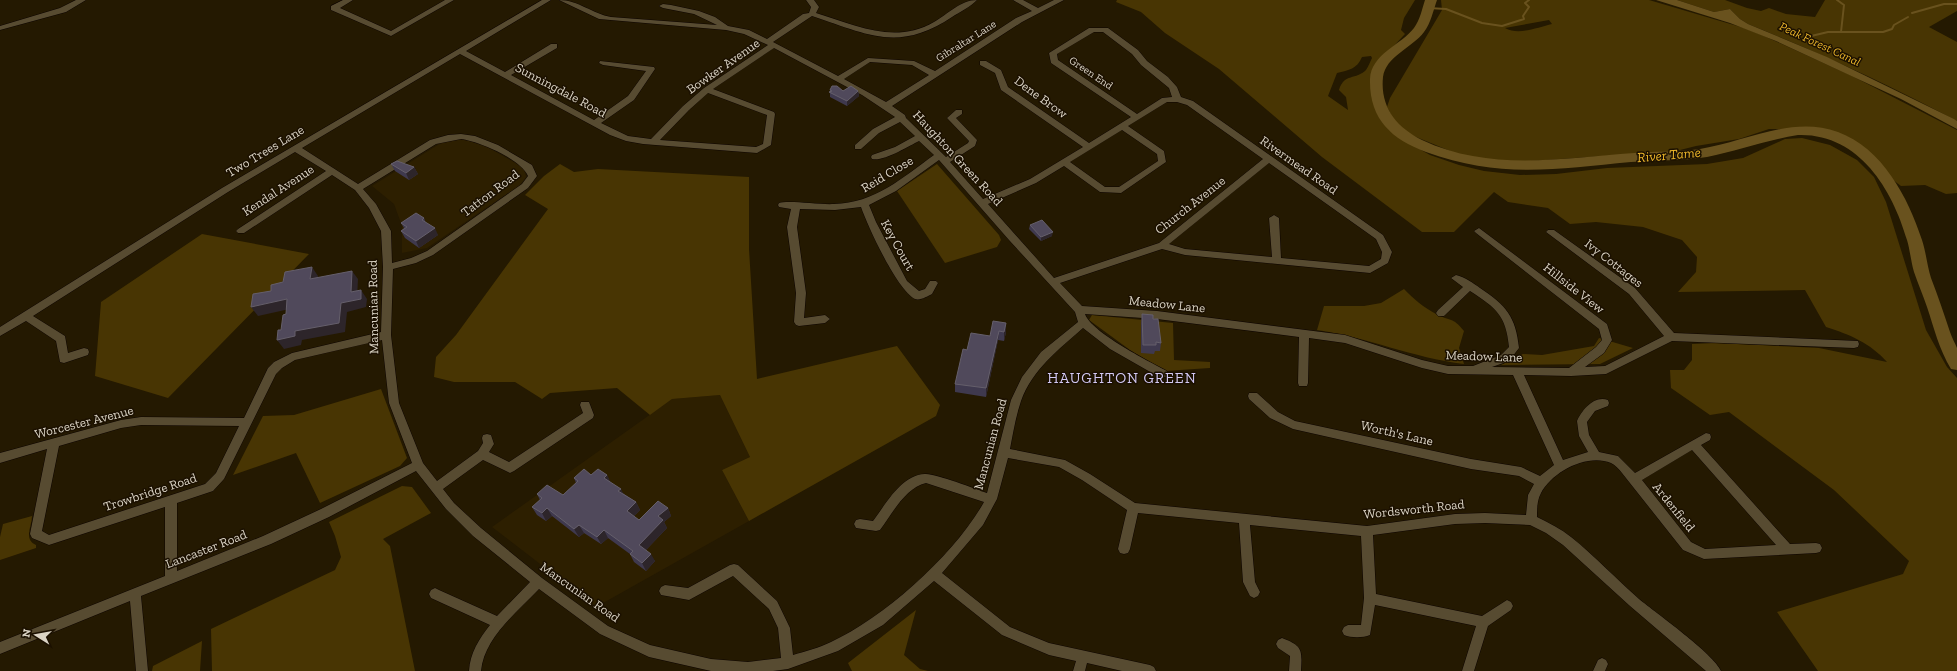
<svg xmlns="http://www.w3.org/2000/svg" width="1957" height="671" font-family="'Zilla Slab',serif">
<style>
.built{fill:#2d1f00}
.green{fill:#483503;fill-rule:evenodd}
.water{fill:#69521e}
.lines{fill:none;stroke-linecap:round;stroke-linejoin:round}
.stream{stroke:#69521e;stroke-width:2}
.river{fill:#69521e;fill-rule:evenodd}
.minor-casing{stroke:#0d0400;stroke-width:1}
.minor{fill:#574b31;fill-rule:evenodd}
.wall{fill:#3f394e}
.shaded-wall{fill:#2d252a}
.building{fill:#50495b;stroke:#655f6b}
.labels{text-anchor:middle;dominant-baseline:central;stroke-width:3;stroke-linejoin:round;paint-order:stroke}
.far-street-label{font-size:11px;fill:#dbd4c5;stroke:#1b1000}
.far-water-label{font-size:12px;font-style:italic;fill:#eeb72a;stroke:#1b1000}
.street-label{font-size:13px;fill:#dbd4c5;stroke:#1b1000}
.water-label{font-size:14px;font-style:italic;fill:#eeb72a;stroke:#1b1000}
.quarter-label{font-size:15px;letter-spacing:1px;fill:#d3c9f4;stroke:#1b1000}
</style>
<rect width="100%" height="100%" fill="#241901"/>
<path class="built" d="M463 139 477 141 524 168 526 177 520 185 427 248 402 253V226L394 204 372 186 441 143Z
M720 395 750 457 722 470 749 521 596 607 492 527 672 399Z"/>
<path class="green" d="M1117 0H1415L1404 18 1401 30 1405 34 1375 66 1374 74 1375 90 1381 121 1389 130 1405 141 1430 155 1459 165 1484 171 1520 175 1556 174 1607 168 1707 164 1743 158 1785 139 1802 138 1830 145 1857 160 1874 177 1886 202 1926 330 1947 367 1957 378V671H1818L1777 612 1903 574 1909 561 1834 490 1729 412 1710 415 1671 388 1670 370H1684L1692 360V344L1716 343 1819 348 1887 362C1870 343 1851 335 1826 327L1805 290 1678 292 1696 272 1697 257 1682 240 1643 227 1596 222 1570 224 1548 208 1508 202 1494 192 1454 232H1422L1322 157 1219 69 1165 33 1141 12 1116 2ZM1371 56 1372 58C1370 62 1368 67 1366 70 1356 80 1344 73 1339 90L1346 97 1348 110 1328 96 1337 73C1349 70 1357 69 1362 57Z
M1441 0H1649L1744 28 1764 36 1852 76 1957 130V193L1946 194 1925 185 1901 186 1885 174 1871 158 1850 142 1834 135 1811 130 1786 132 1781 129H1769L1739 139 1696 146 1676 151 1504 163 1481 161 1460 155 1404 132 1397 126 1387 107 1390 98 1442 10ZM1549 20 1552 24C1538 27 1519 36 1505 28Z
M1677 0H1725L1747 8 1761 11 1769 8 1786 14 1815 17 1825 0H1957V11L1929 27 1957 42V121C1889 85 1820 53 1748 24L1740 19 1730 9 1714 12Z
M560 164 574 172 598 169 749 177V249L757 379 897 346 940 405 936 416 749 521 722 470 750 457 720 395 672 399 650 415 617 388 550 393 542 399 515 382H454L434 377 436 357 456 335 548 209 525 195 544 176Z
M937 164 999 235 1001 240 997 247 945 263 897 191Z
M202 234 309 254 168 398 95 376 101 302Z
M1404 289C1414 299 1423 307 1436 314 1451 322 1452 316 1464 331L1459 348 1464 364C1413 358 1367 337 1317 330L1324 306H1364L1381 303Z
M1092 315 1173 323 1174 360 1210 362V368L1165 371 1130 350 1089 320Z
M1599 338 1633 348 1600 364 1501 365 1523 354 1542 355 1594 346Z
M381 389 407 458 400 466 320 503 296 453 233 475 263 416 294 415Z
M402 486 412 487 431 513 383 539 390 546 415 671H212L211 629 335 570 341 557 335 536 329 522Z
M32 516C32 526 23 539 36 545V548L0 560V537L3 524Z
M916 610 904 655 920 669 928 671H852L848 663Z
M202 641 200 671H152L153 666Z"/>
<path class="water" d="M1656 0H1677L1714 12 1730 9 1740 19 1748 24 1827 57 1954 119 1957 121V129L1901 99 1776 41 1730 23Z"/>
<g class="lines">
<path class="stream" d="M1837 0 1844 5 1841 32
M1428 8 1446 9 1482 23 1502 26 1524 19 1523 16 1529 7 1525 3 1529 0
M1912 13 1944 4H1957
M1807 37 1828 32H1883L1892 29 1894 25 1908 17"/>
<path class="river" d="M1425 0H1437C1433 11 1431 23 1424 32 1412 48 1386 56 1383 77 1380 107 1396 127 1422 140 1490 172 1561 158 1634 153 1656 151 1678 152 1700 149 1745 142 1792 115 1838 132 1882 148 1908 197 1922 240 1926 252 1927 265 1931 278 1938 296 1944 314 1950 332 1952 338 1955 343 1957 348 1957 355 1957 364 1957 370L1951 369C1939 349 1934 328 1927 307 1923 295 1918 284 1914 272 1911 262 1910 250 1907 240 1892 188 1858 133 1798 135 1767 140 1737 151 1707 157 1682 161 1657 160 1631 162 1556 169 1500 179 1426 152 1391 139 1369 119 1370 79 1371 54 1401 45 1414 28 1420 20 1422 9 1425 0Z"/>
<defs>
<path id="minor" d="M76 0H86L66 12 0 30V26L60 8Z
M343 0H353L340 8 391 31 445 0H454L391 36 331 10V6Z
M542 0H551L466 51 505 72 551 44H557V48L511 75 594 120 628 96 646 71 603 65 599 63 600 61 654 67 655 69 634 100 601 123 628 136 651 139 683 106 704 88 768 45 744 34 726 30 599 19 559 0C578 0 593 14 611 17L717 25 694 14 663 8 659 6 663 4 671 5 699 11 715 17 728 26 749 30 767 39 803 14 809 13 811 7 806 0H814L819 7 816 13C856 25 894 45 934 22 948 14 961 0 977 0 970 7 960 12 952 17 898 53 867 34 812 16L773 42 838 76 868 58 914 61 935 71 1016 18 1032 11 1013 0H1023L1038 8 1054 0H1064L1022 22 892 106 905 115 906 118 946 157 968 143 969 141 947 118 956 110H962V114L956 118 977 140 975 146 950 162 983 199 1030 179 1083 147 1001 90 995 73 980 65V61H986L1001 70 1008 87 1089 143 1131 117 1051 63 1049 53 1089 28H1108L1138 50 1147 61 1168 77 1177 87 1181 97 1193 101 1383 235 1392 252 1388 263 1370 273 1185 255 1162 249 1060 283 1082 306 1157 311 1345 335 1422 360 1448 366H1473L1501 355 1509 347C1506 315 1496 308 1470 291L1444 316H1438L1436 313 1438 310 1463 287 1451 278 1456 275C1465 277 1473 283 1480 288 1506 305 1516 317 1519 348L1509 361 1492 367 1569 368 1596 347 1602 340 1599 329 1476 233 1474 231 1479 228 1607 324 1612 340 1604 353 1585 367 1605 366 1664 336 1629 294 1546 232 1548 230H1554L1635 288 1674 333 1858 341 1859 344 1858 347 1854 348 1672 341 1606 374 1571 376 1524 375 1563 460 1588 452 1579 436 1577 421C1582 410 1594 395 1608 400L1609 403 1608 406 1595 411 1587 422 1589 435 1599 452 1618 456 1635 473 1706 433 1710 434 1711 437 1710 440 1701 445 1790 544 1816 543 1820 544 1822 548 1820 552 1816 553 1704 559 1683 550 1622 473C1619 469 1615 465 1611 463 1587 453 1552 472 1541 493 1537 500 1537 509 1537 517 1549 523 1561 529 1571 537 1595 556 1616 579 1639 599 1656 613 1714 654 1721 671H1706L1630 606 1563 545 1546 533 1530 525 1485 523 1455 524 1373 535 1376 594 1482 616 1507 600 1511 602 1513 606 1511 610 1488 626 1474 671H1462L1476 626 1375 605 1370 635C1363 638 1351 638 1344 635L1342 631 1344 627 1348 625H1361L1364 598 1361 536 1250 525 1255 582 1260 592 1258 596 1254 598 1250 596 1243 582 1239 523 1138 513 1130 549 1128 553 1124 554 1120 553 1118 549 1127 510 1082 480 1059 467 1008 458 997 499 983 525 942 573 1010 627 1049 643 1150 665 1154 667 1156 671H1122L1087 663 1085 671H1073L1076 661 1049 655 1002 635 934 581 883 625 838 651 788 669 773 671H711L649 657 600 634 539 589C517 612 484 638 481 671H469C470 653 479 639 490 625L431 598 429 594 431 590 435 588 439 590 497 616 530 582 473 536 446 509 416 471 329 517 271 544 141 596 148 671H136L130 601 0 654V642L165 576V507L49 545 32 538 30 534 47 449 0 463V453L121 420 141 417 244 418 268 368 274 362 292 353 381 332 383 267 381 231 369 208 355 190 332 175 244 233H238L236 231 238 229 326 171 295 152 228 192 33 316 65 336 68 353 84 348 88 349 89 352 88 355 64 363 60 362 56 341 26 321 0 336V327L222 188ZM1094 32H1103L1132 54 1141 65 1169 88 1172 97 1162 98 1137 114 1058 60 1057 54ZM774 48 862 95 895 117 873 129 855 145V149H861L879 133 900 122 915 136 895 147 872 155 871 157 872 159C883 162 909 146 919 141L934 155C902 178 875 203 834 204 820 205 789 200 779 203L778 205 779 207 791 209 787 227 796 293 794 322 796 325 799 326 825 323 830 319 825 315 804 318 806 293 797 227 800 209 835 210 861 207C868 227 897 290 915 299 920 301 928 296 932 294L938 283 936 281H930L925 289 919 291 907 281 876 222 869 205 896 191 939 160 1009 240 1075 312 1078 322 1041 352 1022 377 1011 400 987 493C976 489 934 473 925 474 901 475 886 504 873 521L860 519 856 520 854 524 856 528 876 531 880 530C892 514 905 488 926 483L984 502C955 554 885 617 831 642 819 648 806 651 793 655L790 628 777 601 738 565 734 564 730 565 688 588 665 585 661 587 659 591 661 595 689 600 733 576 769 609 778 628 781 658 748 662 711 659 650 645 608 626 542 578 481 528 454 503 443 489 483 460 506 471 510 473 514 471 593 418 594 415 589 402H581L580 405 583 413 509 462 489 452 494 444 491 435 487 434 483 435 482 438 483 443 478 451 437 481 423 463 399 403 391 335 393 269 416 263 433 255 528 188 537 176 532 165 498 145 475 136 461 134 448 135 430 140 358 184 302 148 460 54 610 135 626 141 643 144 757 153 771 145 775 114 774 112 713 89ZM870 62 912 65 929 75 886 102 844 79ZM708 93 767 115 763 144 756 147 660 140 689 110ZM1167 102H1177L1187 105 1263 159 1159 243 1054 278 988 204 1036 183 1064 166 1100 192 1121 193 1166 162 1164 151 1128 126ZM1122 130 1157 154 1158 161 1119 187H1105L1070 162ZM461 139C478 141 521 159 528 176L522 184 427 251 411 258 392 263 391 231 376 204 363 189 436 144ZM1269 163 1376 239 1382 252 1381 259 1369 266 1281 258 1279 218 1274 215 1269 218 1272 257 1185 249 1169 244ZM1085 314 1157 319 1299 337 1298 383 1299 386H1307L1308 383 1309 338 1345 343 1422 368 1448 374 1513 375 1554 465 1540 476 1521 467 1471 459 1295 421 1278 412 1257 393H1249L1248 396 1249 399 1270 418 1293 429 1471 469 1519 476 1534 484 1528 495 1526 515 1485 513 1455 514 1367 526 1135 503 1090 474 1065 460 1010 449C1013 433 1016 416 1021 401 1032 370 1059 349 1083 328L1110 349 1159 377H1167L1168 374 1167 371C1148 361 1091 332 1085 314ZM382 340 389 403 412 463 321 509 263 536 177 571V503L213 491 224 479 276 374 282 368 295 360ZM141 425 239 426 216 473 205 484 49 535 42 531 59 446 121 428ZM1692 450 1776 545 1705 549 1691 542 1642 480Z
M1282 638C1303 646 1302 650 1301 671H1289L1290 656 1278 648 1276 644 1278 640Z
M1602 658 1606 660 1608 664 1605 671H1593L1598 660Z"/>
</defs>
<use href="#minor" class="minor-casing"/>
<use href="#minor" class="minor"/>
</g>
<path class="wall" d="M830 90 858 91 859 96 847 106 830 97Z
M391 164 414 167 418 174 409 180 395 171Z
M424 218 426 223 438 235 419 248 405 238 401 231 404 228 401 223Z
M1030 225 1052 236 1041 241 1029 229Z
M1142 314 1153 319 1161 343 1160 351H1155L1154 354 1141 353V323Z
M1006 323V332L1004 341 998 340 986 397 955 392V384L967 350 990 336Z
M591 475H607L610 482 624 494 636 502 640 510 634 516 639 520 668 508 671 516 664 522 667 528 646 550 655 561 646 571 634 562 630 554 608 538 601 544 584 533 579 537 552 516 546 521 537 515 532 507 540 500 537 494 563 495 576 483 574 478Z"/>
<path class="shaded-wall" d="M858 91 859 96 847 106V101Z
M414 167 418 174 409 180 406 173Z
M435 228 438 235 419 248 416 241Z
M1053 232 1052 236 1041 241V237Z
M312 267 318 276 317 288 310 279Z
M352 271 358 279 357 299 361 290 367 299 366 307 347 312 345 332 302 340 301 345 284 349 277 340 295 331 341 303Z
M287 299 294 308 258 316 251 307Z
M1006 323V332L1004 341V332Z
M999 331 998 340 986 397V388Z
M607 475 611 483 604 478Z
M621 489 625 497 618 491Z
M636 502 640 510 631 519 627 511Z
M547 508 552 516 546 521 542 513Z
M668 508 671 516 664 522 667 528 643 553 639 545 658 516Z
M579 525 584 533 579 537 574 529Z
M604 530 608 538 601 544 597 537Z
M651 554 655 561 646 571 642 563Z"/>
<path class="building" d="M832 86H837L843 91 851 86 858 91 847 101 829 92 832 91 830 90Z
M397 161 414 167 406 173 391 164Z
M416 213 424 218 422 220 435 228 416 241 401 231 407 227 401 223Z
M1042 220 1053 232 1041 237 1030 225Z
M312 267 310 279 352 271 351 292 361 290V299L341 303 339 323 295 331V336L277 340 278 330H281L283 315 286 314 287 299 251 307 253 294 271 291V285L283 282 285 272Z
M1142 314 1153 315V319H1158L1161 343 1156 342V345H1143Z
M993 321 1006 323 1004 332 999 331 986 388 955 384 963 349 967 350 971 333 990 336Z
M584 469 591 475 598 469 607 475 604 478 621 489 618 491 636 502 627 511 639 520 658 501 668 508 658 516 663 520 639 545 651 554 642 563 630 554 633 551 604 530 597 537 579 525 574 529 547 508 542 513 532 507 542 498 537 494 547 485 563 495 578 481 574 478Z"/>
<g class="labels">
<g class="far-street-label">
<text transform="translate(966 41) rotate(-32)">Gibraltar Lane</text>
<text transform="translate(1091 73) rotate(34)">Green End</text>
</g>
<g class="far-water-label">
<text transform="translate(1820 44) rotate(25)">Peak Forest Canal</text>
</g>
<g class="street-label">
<text transform="translate(723 66) rotate(-35)">Bowker Avenue</text>
<text transform="translate(561 90) rotate(28)">Sunningdale Road</text>
<text transform="translate(1041 97) rotate(36)">Dene Brow</text>
<text transform="translate(265 151) rotate(-31)">Two Trees Lane</text>
<text transform="translate(958 158) rotate(47)">Haughton Green Road</text>
<text transform="translate(1299 165) rotate(35)">Rivermead Road</text>
<text transform="translate(887 174) rotate(-31)">Reid Close</text>
<text transform="translate(278 190) rotate(-33)">Kendal Avenue</text>
<text transform="translate(490 193) rotate(-37)">Tatton Road</text>
<text transform="translate(1190 205) rotate(-38)">Church Avenue</text>
<text transform="translate(898 245) rotate(61)">Key Court</text>
<text transform="translate(1614 263) rotate(38)">Ivy Cottages</text>
<text transform="translate(1574 288) rotate(38)">Hillside View</text>
<text transform="translate(1167 304) rotate(6)">Meadow Lane</text>
<text transform="translate(373 307) rotate(-91)">Mancunian Road</text>
<text transform="translate(1484 356) rotate(2)">Meadow Lane</text>
<text transform="translate(84 422) rotate(-14)">Worcester Avenue</text>
<text transform="translate(1397 433) rotate(13)">Worth's Lane</text>
<text transform="translate(990 444) rotate(-75)">Mancunian Road</text>
<text transform="translate(150 492) rotate(-18)">Trowbridge Road</text>
<text transform="translate(1674 507) rotate(51)">Ardenfield</text>
<text transform="translate(1414 509) rotate(-6)">Wordsworth Road</text>
<text transform="translate(206 549) rotate(-21)">Lancaster Road</text>
<text transform="translate(580 592) rotate(35)">Mancunian Road</text>
</g>
<g class="water-label">
<text transform="translate(1669 155) rotate(-5)">River Tame</text>
</g>
<g class="quarter-label">
<text x="1122" y="378">HAUGHTON GREEN</text>
</g>
</g>
<g transform="translate(36 635) rotate(281)" stroke="#1b1000" stroke-width="3" paint-order="stroke">
<path d="M0-3L7 15L0 10L-7 15Z" fill="#dbd4c5"/>
<text y="-6" font-size="11" font-weight="bold" text-anchor="middle" fill="#dbd4c5">N</text>
</g>
</svg>
